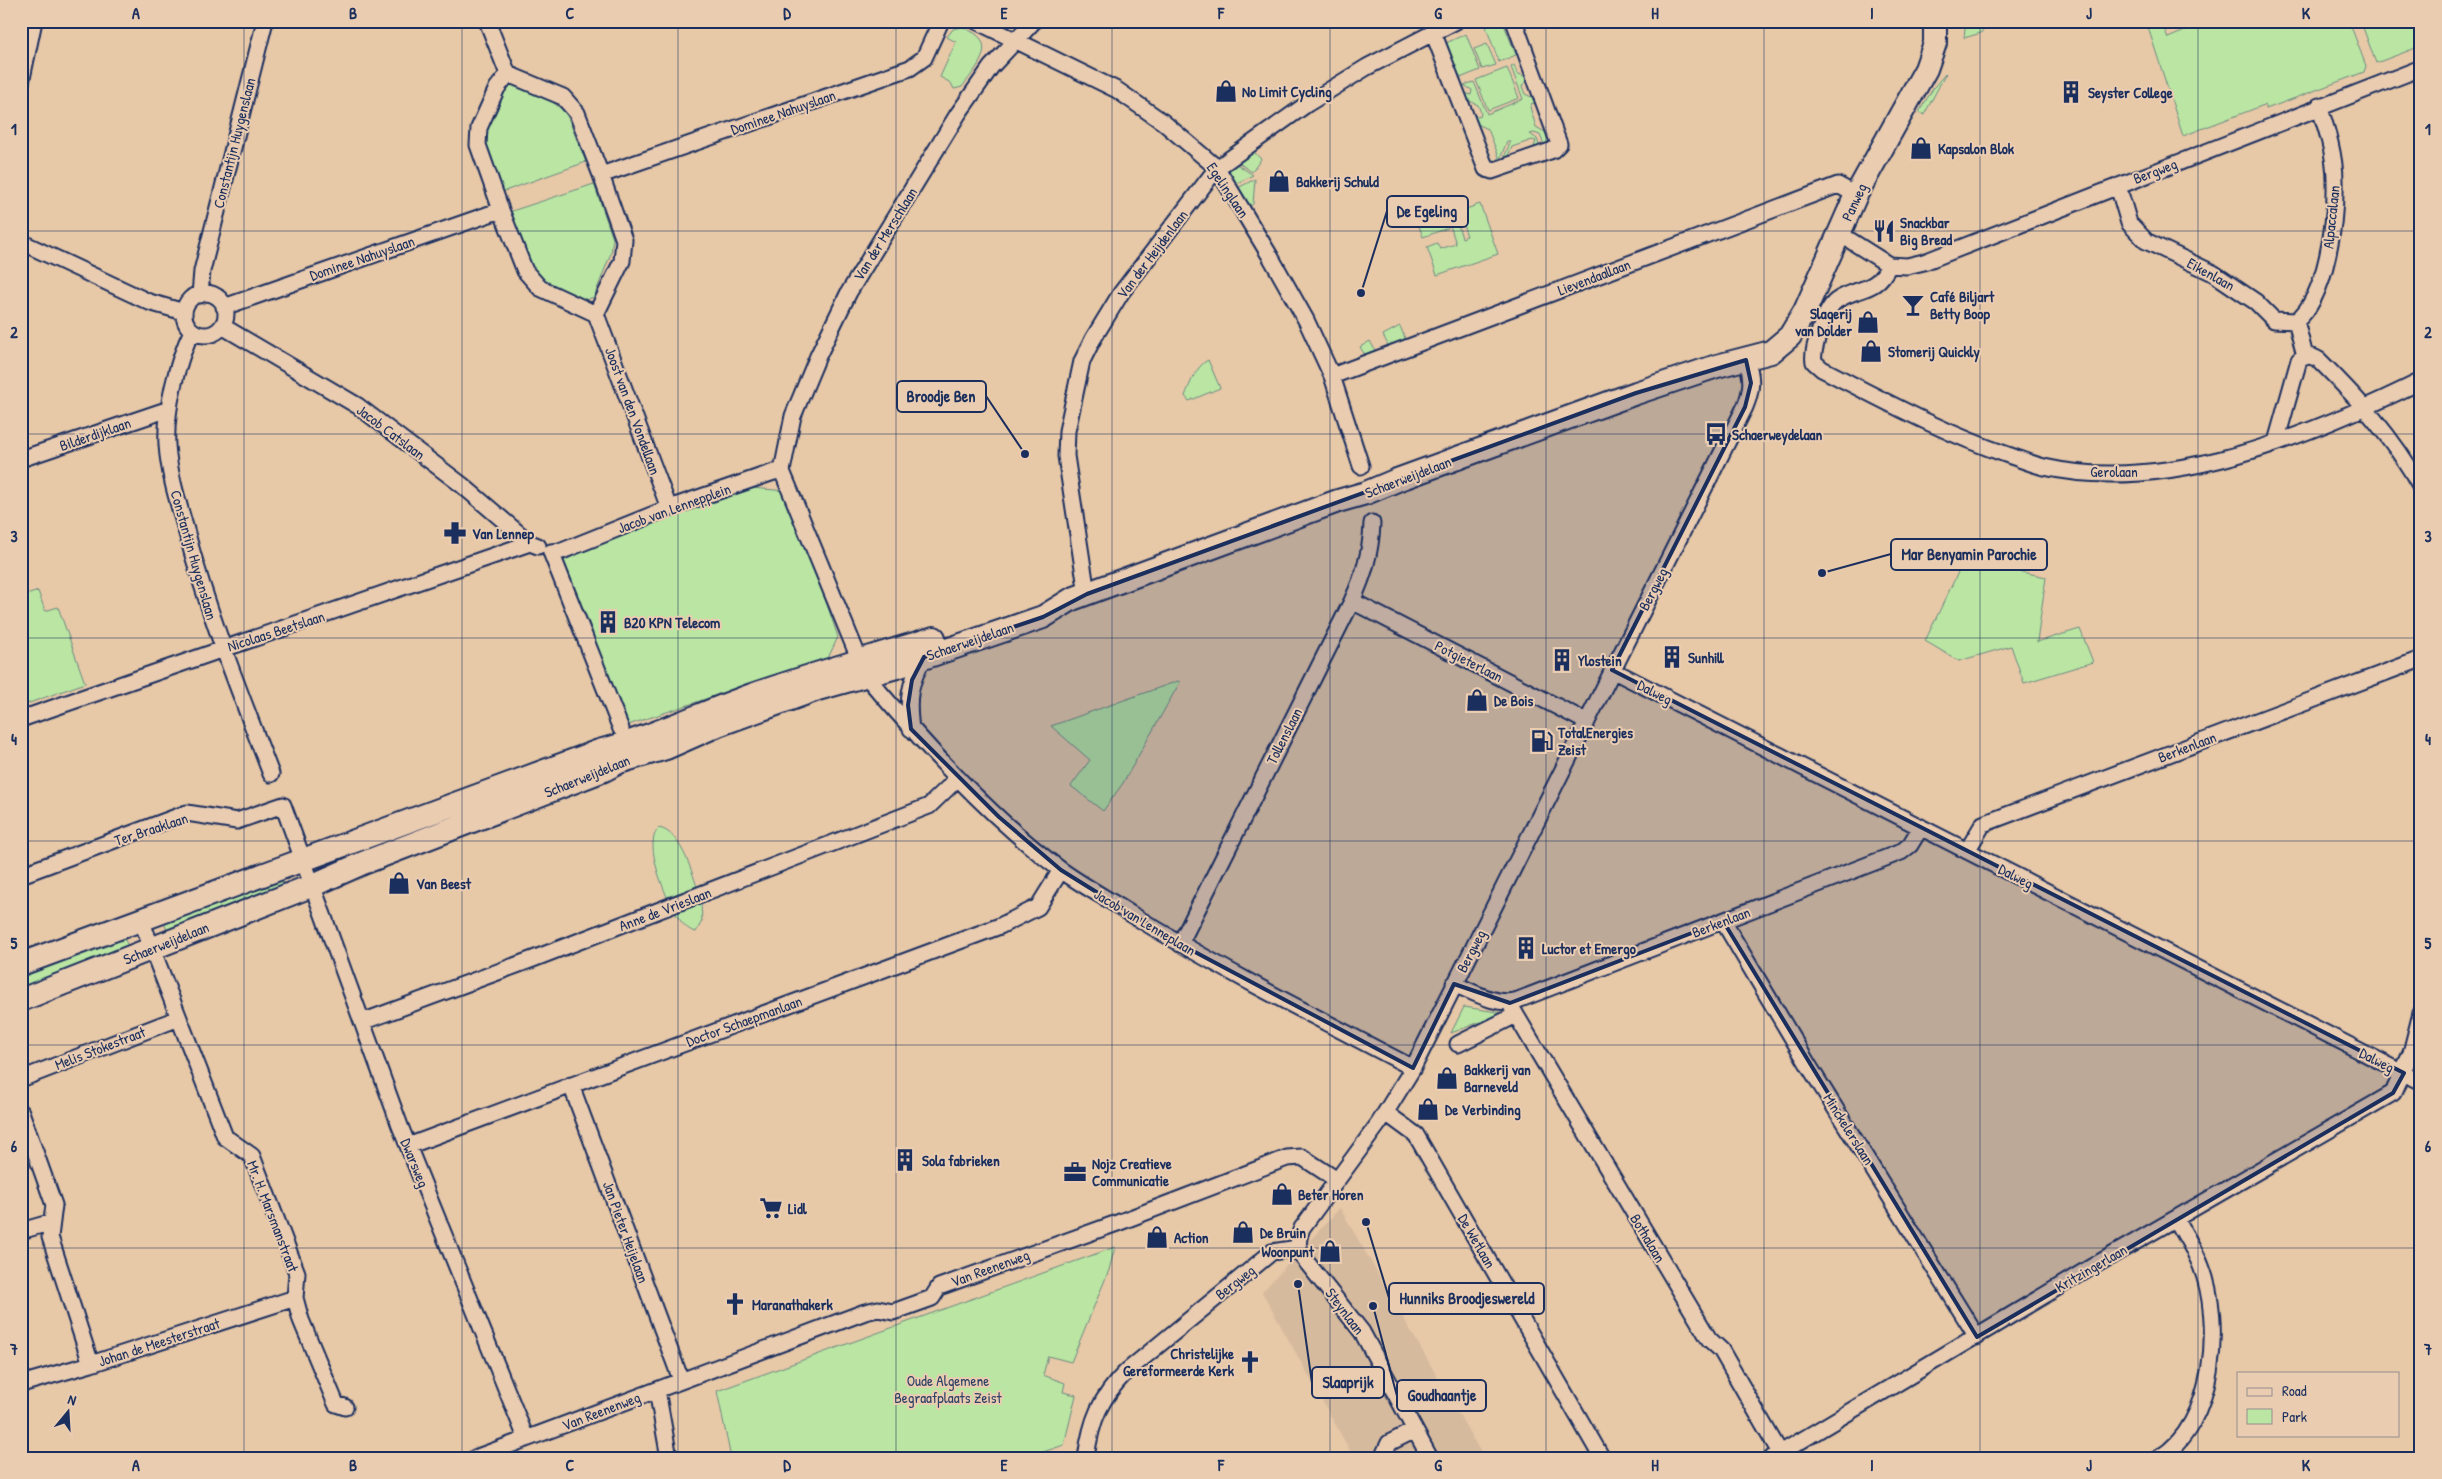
<svg xmlns="http://www.w3.org/2000/svg" width="2442" height="1479" font-family="'Patrick Hand',sans-serif">
<style>
.built{fill:#d6ba9d}
.green{fill:#bae5a2;stroke:#6a8a80}
.lines{fill:none;stroke-linecap:round;stroke-linejoin:round}
.street-casing{stroke:#1b2f5e;stroke-width:19}
.secondary-casing{stroke:#1b2f5e;stroke-width:26}
.street{stroke:#eaccb1;stroke-width:15}
.secondary{stroke:#eaccb1;stroke-width:22}
.marked{fill:#1b2f5e;fill-opacity:0.2;stroke:#1b2f5e;stroke-width:4;stroke-linejoin:round}
.grid{fill:none;stroke:#1b2f5e;stroke-width:1;stroke-opacity:0.55}
.labels{text-anchor:middle;dominant-baseline:central;stroke-width:4;stroke-linejoin:round;paint-order:stroke}
.poi-label{font-size:15px;font-weight:bold;fill:#1b2f5e;stroke:#eaccb1;text-anchor:start}
.street-label{font-size:15px;fill:#1b2f5e;stroke:#eaccb1}
.park-label{font-size:15px;fill:#2b4165;stroke:#eaccb1}
.leader{fill:none;stroke:#1b2f5e;stroke-width:2}
.callout-dot{fill:#1b2f5e;stroke:#eaccb1;stroke-width:2}
.callout{fill:#eaccb1;stroke:#1b2f5e;stroke-width:2}
.callout-label{font-size:16px;text-anchor:middle;font-weight:bold;fill:#1b2f5e}
.neatline{fill:none;stroke:#1b2f5e;stroke-width:2}
.grid-label{font-size:16px;text-anchor:middle;font-weight:bold;fill:#1b2f5e}
</style>
<rect width="100%" height="100%" fill="#e7c8a7"/>
<filter id="ink" filterUnits="userSpaceOnUse"><feTurbulence type="fractalNoise" baseFrequency=".02" numOctaves="2"/><feDisplacementMap in="SourceGraphic" scale="10" xChannelSelector="R" yChannelSelector="G"/><feConvolveMatrix kernelMatrix="1 2 1 2 8 2 1 2 1" color-interpolation-filters="sRGB"/></filter>
<g filter="url(#ink)">
<path class="built" d="M1340 1208 1484 1458H1354L1262 1292Z"/>
<path class="green" d="M1500 21H1509L1511 25 1505 27 1516 55 1499 62 1486 27Z
M1966 21H1987L1981 33 1964 38Z
M2146 21H2161L2168 38 2209 21H2349L2366 66 2364 72 2266 109 2264 105 2183 136Z
M2421 21V46L2376 63 2361 22Z
M963 27C967 30 974 32 977 35 995 50 972 73 962 87L954 89 951 83 940 77 956 42 947 37 953 29Z
M1466 34 1480 70 1460 78 1446 43Z
M1487 44 1496 65 1482 69 1474 49Z
M1514 65 1517 73 1530 79 1532 83 1525 82 1522 86 1525 94 1538 100 1540 106 1532 103 1530 107 1536 127 1552 136 1553 140 1545 147 1540 135 1534 133 1530 134 1537 139 1540 148 1533 150 1536 141 1532 140 1512 147 1505 162H1502L1511 141H1507L1498 164H1493L1488 158 1496 161 1499 157 1488 129 1473 122 1470 114 1480 117 1481 113 1478 105 1464 98 1462 92 1471 95 1472 90 1464 85 1474 82 1487 114 1523 99 1511 67Z
M1507 68 1519 98 1488 110 1476 80Z
M1946 73 1924 115 1919 112 1934 87Z
M504 82 532 85 566 113 586 162 499 193 481 132Z
M1252 150 1261 159 1252 172 1236 161Z
M1235 163 1253 175 1233 185C1227 177 1227 170 1235 163Z
M1255 179 1253 204 1249 207 1234 190Z
M594 184 613 239 611 253 594 297 582 301 557 291 538 278 529 267 509 212Z
M1480 204 1498 254 1437 275 1427 247 1437 243 1440 249 1456 244 1450 225 1457 222 1462 238 1467 236 1460 216 1447 222 1448 228 1423 237 1419 226Z
M1400 326 1407 343 1367 358 1360 347 1370 341 1376 352 1389 347 1383 335Z
M1208 360 1220 388 1189 401 1185 396C1190 384 1196 366 1208 360Z
M751 488 787 491 792 500 838 637 828 658 628 725 589 635 593 633 564 561 610 536Z
M1964 560 2046 577 2037 642 2080 629 2093 662 2024 683 2011 646 1959 661 1925 641Z
M38 591 45 611 58 607 85 683 21 706V597Z
M1178 681 1180 682 1123 783 1103 811 1071 786 1090 760 1051 726Z
M659 828C680 832 691 869 697 887L667 897C661 882 644 841 659 828Z
M279 871 286 888 169 935 162 918Z
M701 904 702 921 696 932C686 930 681 921 675 913Z
M122 934 131 952 21 992V974Z
M1464 1007 1504 1013 1451 1033Z
M1115 1247 1109 1270 1071 1362 1048 1356 1043 1375 1065 1383 1063 1392 1076 1395 1064 1445 1025 1458H731L717 1391Z"/>
<g class="lines">
<defs>
<path id="street" d="M487 21 508 74 563 97 577 113 601 175 624 240 622 261 596 314
M976 21 1117 90 1163 122 1217 168 1270 256 1306 320 1332 376 1361 466
M1433 32 1486 169 1492 171 1553 150 1559 144 1514 21
M508 74 497 88 479 128 478 145 501 210 525 271 540 288 596 314 669 508
M21 83 34 21
M601 175 910 68 924 58 941 21
M2118 186 2129 223 2146 241 2213 273 2256 302 2274 320 2296 321 2305 356
M1840 234 1889 265 1907 266 1924 262 2421 68
M21 242 149 302 184 312
M1889 265C1876 294 1857 286 1836 301 1825 309 1811 351 1814 362L1822 369C1883 400 1943 433 2008 455 2020 459 2032 464 2044 467 2168 495 2311 435 2421 381
M184 314a21 21 0 1 1 42 0a21 21 0 1 1-42 0Z
M200 295 202 271 265 21
M224 307 501 210
M2296 321C2327 297 2336 219 2335 181 2335 155 2327 130 2319 106
M222 326 358 406 462 485 530 543 538 546
M192 331C177 361 165 411 167 445 169 474 178 502 186 530 208 613 240 693 271 774
M1332 376 1838 185 1856 195
M2276 442 2299 360C2307 355 2311 355 2319 360 2360 401 2392 436 2421 487
M21 459 169 409
M782 471 793 416 818 356 849 292 958 114 991 67 1034 21
M1087 594 1066 456 1067 431 1082 361 1093 339 1121 293 1217 168 1307 104 1367 67 1456 21
M1352 601 1587 722
M1612 670 2421 1082
M866 676C924 744 989 817 1061 870 1083 886 1108 899 1131 914 1222 970 1318 1018 1413 1068
M21 719 530 543
M621 729 551 552 562 551 669 508 774 472 782 471 860 661
M911 729C907 698 909 684 924 657
M1967 851 1983 824 2421 659
M21 875 187 813 237 821 283 805 400 1126 526 1438
M141 920 225 1137 252 1156 297 1273 295 1298 301 1320 336 1404 345 1407
M1723 921 1809 1066 1977 1337
M1180 944 1352 601C1364 575 1371 552 1372 523
M1454 984C1473 992 1498 1007 1518 1000L1901 852 1910 845 1921 827
M1516 1015 1709 1339 1721 1350 1783 1458
M362 1022 533 959 929 806 958 778
M1458 1044 1516 1015 1512 1008
M21 1079 179 1018
M571 1085 681 1380
M21 1112 54 1205 50 1237 91 1364
M1386 1113 1416 1135 1602 1458
M408 1146 1000 926 1038 907 1061 870
M21 1231 52 1222
M21 1384 91 1364 295 1298
M657 1390 669 1458
M475 1458 865 1312 878 1309 893 1312 932 1298 939 1287 1120 1222 1287 1158 1302 1157 1337 1180
M1086 1458C1091 1420 1100 1398 1127 1371L1272 1252 1298 1248
M1382 1458 1389 1443 1415 1430
M1430 1458 1362 1332 1301 1255C1297 1245 1298 1238 1302 1228L1379 1123 1413 1068 1745 407C1752 390 1753 377 1746 360
M1772 1458 2090 1268 2393 1093 2411 1053 2421 1013
M2159 1458C2215 1425 2223 1321 2201 1266 2195 1250 2185 1235 2176 1219"/>
<path id="secondary" d="M21 964 599 751C650 738 699 714 749 696 810 675 872 657 934 638
M21 1000 311 886 363 863 604 770 619 762 666 748 718 725 818 689 897 667 1043 617 1072 599 1338 501 1366 493 1397 480 1636 393 1717 366 1771 352 1790 336 1805 311 1856 195 1926 69 1935 43V21"/>
</defs>
<use href="#street" class="street-casing"/>
<use href="#secondary" class="secondary-casing"/>
<use href="#street" class="street"/>
<use href="#secondary" class="secondary"/>
</g>
</g>
<path class="marked" d="M1746 360 1751 383 1745 407 1612 670 2404 1073 2393 1093 1977 1337 1723 921 1510 1003 1454 984 1413 1068 1180 944 1061 870 999 817 911 729 908 705 912 680 924 657 1043 617 1087 594 1636 393Z"/>
<path class="grid" d="M244 21V1458M462 21V1458M678 21V1458M896 21V1458M1112 21V1458M1330 21V1458M1546 21V1458M1764 21V1458M1980 21V1458M2198 21V1458M21 231H2421M21 434H2421M21 638H2421M21 841H2421M21 1045H2421M21 1248H2421"/>
<defs>
<symbol id="shop-bare" viewBox="-9 -9 18 18"><path d="M-5-2.5h2.3a2.7 3.5 0 0 1 5.4 0H5L5.5 6h-11ZM-1.5-2.5h3a1.5 2.3 0 0 0-3 0Z" fill="#1b2f5e" stroke="#eaccb1" stroke-width="2.5" paint-order="stroke"/></symbol>
<symbol id="building-bare" viewBox="-9 -9 18 18"><path d="M-4-6H4V6H1V3H-1V6H-4ZM-2.5-4.3h1.7v1.8h-1.7ZM.8-4.3h1.7v1.8H.8ZM-2.5-1h1.7V.8h-1.7ZM.8-1h1.7V.8H.8Z" fill="#1b2f5e" stroke="#eaccb1" stroke-width="2.5" paint-order="stroke"/></symbol>
<symbol id="restaurant-bare" viewBox="-9 -9 18 18"><path d="M-5-6h1v4h1v-4h1v4h1v-4h1v5L-1.5 .5V6h-2V.5L-5-1ZM5-6V6H3V1.5H1.5Q1.5-4 5-6Z" fill="#1b2f5e" stroke="#eaccb1" stroke-width="2.5" paint-order="stroke"/></symbol>
<symbol id="bar-bare" viewBox="-9 -9 18 18"><path d="M-6-5H6L.8 .8V4.5H3.5V6h-7V4.5H-.8V.8Z" fill="#1b2f5e" stroke="#eaccb1" stroke-width="2.5" paint-order="stroke"/></symbol>
<symbol id="bus-bare" viewBox="-9 -9 18 18"><path d="M-5-6H5V4H4V6H2V4H-2V6H-4V4H-5ZM-3.5-4V0h7V-4ZM-3.5 1.2v1.5H-2V1.2ZM2 1.2v1.5H3.5V1.2Z" fill="#1b2f5e" stroke="#eaccb1" stroke-width="2.5" paint-order="stroke"/></symbol>
<symbol id="pharmacy-bare" viewBox="-9 -9 18 18"><path d="M-2-6h4v4h4v4h-4v4h-4v-4h-4v-4h4Z" fill="#1b2f5e" stroke="#eaccb1" stroke-width="2.5" paint-order="stroke"/></symbol>
<symbol id="fuel-bare" viewBox="-9 -9 18 18"><path d="M-5.5-6h7V0h2V4h1.3V-2.5L3-4.5l.8-.8L6-3V5H2.5V1h-1V6h-7ZM-4.2-4.7v3.2H.2V-4.7Z" fill="#1b2f5e" stroke="#eaccb1" stroke-width="2.5" paint-order="stroke"/></symbol>
<symbol id="office-bare" viewBox="-9 -9 18 18"><path d="M-6-3h4V-5.5h4V-3h4V5H-6ZM-1-4.5V-3h2v-1.5ZM-6 0V1H6V0Z" fill="#1b2f5e" stroke="#eaccb1" stroke-width="2.5" paint-order="stroke"/></symbol>
<symbol id="supermarket-bare" viewBox="-9 -9 18 18"><path d="M-6-5.5h2.5l.6 2H6L4.5 2H-2.5L-4.4-4H-6ZM-1.5 3.2a1.3 1.3 0 1 0 .1 0ZM3 3.2a1.3 1.3 0 1 0 .1 0Z" fill="#1b2f5e" stroke="#eaccb1" stroke-width="2.5" paint-order="stroke"/></symbol>
<symbol id="church-bare" viewBox="-9 -9 18 18"><path d="M-1.2-6h2.4v3.5h3.3v2.4h-3.3V6h-2.4V-.1h-3.3v-2.4h3.3Z" fill="#1b2f5e" stroke="#eaccb1" stroke-width="2.5" paint-order="stroke"/></symbol>
</defs>
<g fill-rule="evenodd">
<use href="#shop-bare" x="1210" y="75" width="32" height="32"/>
<use href="#building-bare" x="2055" y="76" width="32" height="32"/>
<use href="#shop-bare" x="1905" y="132" width="32" height="32"/>
<use href="#shop-bare" x="1263" y="165" width="32" height="32"/>
<use href="#restaurant-bare" x="1868" y="215" width="32" height="32"/>
<use href="#bar-bare" x="1897" y="289" width="32" height="32"/>
<use href="#shop-bare" x="1852" y="306" width="32" height="32"/>
<use href="#shop-bare" x="1855" y="335" width="32" height="32"/>
<use href="#bus-bare" x="1700" y="418" width="32" height="32"/>
<use href="#pharmacy-bare" x="439" y="517" width="32" height="32"/>
<use href="#building-bare" x="592" y="606" width="32" height="32"/>
<use href="#building-bare" x="1656" y="641" width="32" height="32"/>
<use href="#building-bare" x="1546" y="644" width="32" height="32"/>
<use href="#shop-bare" x="1461" y="684" width="32" height="32"/>
<use href="#fuel-bare" x="1526" y="725" width="32" height="32"/>
<use href="#shop-bare" x="383" y="867" width="32" height="32"/>
<use href="#building-bare" x="1510" y="932" width="32" height="32"/>
<use href="#shop-bare" x="1431" y="1062" width="32" height="32"/>
<use href="#shop-bare" x="1412" y="1093" width="32" height="32"/>
<use href="#building-bare" x="889" y="1144" width="32" height="32"/>
<use href="#office-bare" x="1059" y="1156" width="32" height="32"/>
<use href="#shop-bare" x="1266" y="1178" width="32" height="32"/>
<use href="#supermarket-bare" x="755" y="1192" width="32" height="32"/>
<use href="#shop-bare" x="1227" y="1216" width="32" height="32"/>
<use href="#shop-bare" x="1141" y="1221" width="32" height="32"/>
<use href="#shop-bare" x="1314" y="1235" width="32" height="32"/>
<use href="#church-bare" x="719" y="1288" width="32" height="32"/>
<use href="#church-bare" x="1234" y="1346" width="32" height="32"/>
</g>
<g class="labels">
<g class="poi-label">
<text x="1242" y="91">No Limit Cycling</text>
<text x="2088" y="92">Seyster College</text>
<text x="1938" y="148">Kapsalon Blok</text>
<text x="1296" y="181">Bakkerij Schuld</text>
<text x="1900" y="222">Snackbar<tspan x="1900" dy="17">Big Bread</tspan></text>
<text x="1930" y="296">Café Biljart<tspan x="1930" dy="17">Betty Boop</tspan></text>
<text x="1852" y="313" text-anchor="end">Slagerij<tspan x="1852" dy="17">van Dolder</tspan></text>
<text x="1888" y="351">Stomerij Quickly</text>
<text x="1732" y="434">Schaerweydelaan</text>
<text x="472" y="533">Van Lennep</text>
<text x="624" y="622">B20 KPN Telecom</text>
<text x="1688" y="657">Sunhill</text>
<text x="1578" y="660">Ylostein</text>
<text x="1494" y="700">De Bois</text>
<text x="1558" y="732">TotalEnergies<tspan x="1558" dy="17">Zeist</tspan></text>
<text x="416" y="883">Van Beest</text>
<text x="1542" y="948">Luctor et Emergo</text>
<text x="1464" y="1069">Bakkerij van<tspan x="1464" dy="17">Barneveld</tspan></text>
<text x="1445" y="1109">De Verbinding</text>
<text x="922" y="1160">Sola fabrieken</text>
<text x="1092" y="1163">Nojz Creatieve<tspan x="1092" dy="17">Communicatie</tspan></text>
<text x="1298" y="1194">Beter Horen</text>
<text x="788" y="1208">Lidl</text>
<text x="1260" y="1232">De Bruin</text>
<text x="1174" y="1237">Action</text>
<text x="1314" y="1251" text-anchor="end">Woonpunt</text>
<text x="752" y="1304">Maranathakerk</text>
<text x="1234" y="1353" text-anchor="end">Christelijke<tspan x="1234" dy="17">Gereformeerde Kerk</tspan></text>
</g>
<g class="street-label">
<text transform="translate(783 112) rotate(-19)">Dominee Nahuyslaan</text>
<text transform="translate(234 143) rotate(-76)">Constantijn Huygenslaan</text>
<text transform="translate(2155 171) rotate(-21)">Bergweg</text>
<text transform="translate(1228 190) rotate(56)">Egelinglaan</text>
<text transform="translate(1854 202) rotate(-65)">Panweg</text>
<text transform="translate(2331 217) rotate(-84)">Alpaccalaan</text>
<text transform="translate(885 234) rotate(-58)">Van der Merschlaan</text>
<text transform="translate(1152 254) rotate(-53)">Van der Heijdenlaan</text>
<text transform="translate(362 258) rotate(-19)">Dominee Nahuyslaan</text>
<text transform="translate(2211 274) rotate(29)">Eikenlaan</text>
<text transform="translate(1594 277) rotate(-21)">Lievendaallaan</text>
<text transform="translate(633 411) rotate(70)">Joost van den Vondellaan</text>
<text transform="translate(391 432) rotate(37)">Jacob Catslaan</text>
<text transform="translate(95 434) rotate(-19)">Bilderdijklaan</text>
<text x="2114" y="471">Gerolaan</text>
<text transform="translate(1408 477) rotate(-21)">Schaerweijdelaan</text>
<text transform="translate(674 508) rotate(-20)">Jacob van Lennepplein</text>
<text transform="translate(194 555) rotate(74)">Constantijn Huygenslaan</text>
<text transform="translate(1653 589) rotate(-63)">Bergweg</text>
<text transform="translate(276 631) rotate(-18)">Nicolaas Beetslaan</text>
<text transform="translate(970 641) rotate(-19)">Schaerweijdelaan</text>
<text transform="translate(1469 661) rotate(27)">Potgieterlaan</text>
<text transform="translate(1655 692) rotate(27)">Dalweg</text>
<text transform="translate(1284 736) rotate(-63)">Tollenslaan</text>
<text transform="translate(2187 747) rotate(-21)">Berkenlaan</text>
<text transform="translate(587 776) rotate(-22)">Schaerweijdelaan</text>
<text transform="translate(151 829) rotate(-18)">Ter Braaklaan</text>
<text transform="translate(2016 876) rotate(27)">Dalweg</text>
<text transform="translate(665 909) rotate(-21)">Anne de Vrieslaan</text>
<text transform="translate(1145 922) rotate(31)">Jacob van Lenneplaan</text>
<text transform="translate(1721 922) rotate(-21)">Berkenlaan</text>
<text transform="translate(166 943) rotate(-22)">Schaerweijdelaan</text>
<text transform="translate(1471 951) rotate(-63)">Bergweg</text>
<text transform="translate(744 1021) rotate(-20)">Doctor Schaepmanlaan</text>
<text transform="translate(100 1048) rotate(-21)">Melis Stokestraat</text>
<text transform="translate(2377 1060) rotate(27)">Dalweg</text>
<text transform="translate(1849 1129) rotate(58)">Minckelerslaan</text>
<text transform="translate(415 1163) rotate(68)">Dwarsweg</text>
<text transform="translate(273 1216) rotate(69)">Mr. H. Marsmanstraat</text>
<text transform="translate(626 1232) rotate(70)">Jan Pieter Heijelaan</text>
<text transform="translate(1648 1238) rotate(59)">Bothalaan</text>
<text transform="translate(1477 1241) rotate(60)">De Wetlaan</text>
<text transform="translate(990 1268) rotate(-20)">Van Reenenweg</text>
<text transform="translate(2091 1268) rotate(-30)">Kritzingerlaan</text>
<text transform="translate(1235 1282) rotate(-38)">Bergweg</text>
<text transform="translate(1345 1311) rotate(53)">Steynlaan</text>
<text transform="translate(159 1342) rotate(-18)">Johan de Meesterstraat</text>
<text transform="translate(601 1411) rotate(-21)">Van Reenenweg</text>
</g>
<g class="park-label">
<text x="948" y="1380">Oude Algemene<tspan x="948" dy="17">Begraafplaats Zeist</tspan></text>
</g>
</g>
<path class="leader" d="M1361 293L1387 211M1025 454L986 396M1822 573L1891 554M1366 1222L1389 1298M1298 1284L1312 1383M1373 1306L1397 1396"/>
<g class="callout-dot">
<circle cx="1361" cy="293" r="5"/>
<circle cx="1025" cy="454" r="5"/>
<circle cx="1822" cy="573" r="5"/>
<circle cx="1366" cy="1222" r="5"/>
<circle cx="1298" cy="1284" r="5"/>
<circle cx="1373" cy="1306" r="5"/>
</g>
<g class="callout">
<rect x="1387" y="196" width="81" height="31" rx="5"/>
<rect x="897" y="381" width="89" height="31" rx="5"/>
<rect x="1891" y="539" width="156" height="31" rx="5"/>
<rect x="1389" y="1283" width="155" height="31" rx="5"/>
<rect x="1312" y="1367" width="72" height="31" rx="5"/>
<rect x="1397" y="1380" width="89" height="31" rx="5"/>
</g>
<g class="callout-label">
<text x="1427" y="217">De Egeling</text>
<text x="941" y="402">Broodje Ben</text>
<text x="1969" y="560">Mar Benyamin Parochie</text>
<text x="1467" y="1304">Hunniks Broodjeswereld</text>
<text x="1348" y="1388">Slaaprijk</text>
<text x="1442" y="1401">Goudhaantje</text>
</g>
<rect width="2442" height="1479" fill="none" stroke="#eaccb1" stroke-width="55"/>
<rect x="2237" y="1372" width="162" height="65" fill="#eaccb1" stroke="#978d90"/>
<rect x="2247" y="1388" width="25" height="8" fill="#eaccb1" stroke="#978d90"/>
<text x="2282" y="1396" font-size="15" fill="#1b2f5e">Road</text>
<rect x="2247" y="1409" width="25" height="15" fill="#bae5a2" stroke="#978d90"/>
<text x="2282" y="1422" font-size="15" fill="#1b2f5e">Park</text>
<g transform="translate(68 1412) rotate(18)" stroke="#eaccb1" stroke-width="4" paint-order="stroke">
<path d="M0-4L9 19L0 12L-9 19Z" fill="#1b2f5e"/>
<text y="-8" font-size="14" font-weight="bold" text-anchor="middle" fill="#1b2f5e">N</text>
</g>
<rect x="28" y="28" width="2386" height="1424" class="neatline"/>
<g class="grid-label">
<text x="136" y="19">A</text>
<text x="353" y="19">B</text>
<text x="570" y="19">C</text>
<text x="787" y="19">D</text>
<text x="1004" y="19">E</text>
<text x="1221" y="19">F</text>
<text x="1438" y="19">G</text>
<text x="1655" y="19">H</text>
<text x="1872" y="19">I</text>
<text x="2089" y="19">J</text>
<text x="2306" y="19">K</text>
<text x="14" y="135">1</text>
<text x="2428" y="135">1</text>
<text x="14" y="338">2</text>
<text x="2428" y="338">2</text>
<text x="14" y="542">3</text>
<text x="2428" y="542">3</text>
<text x="14" y="745">4</text>
<text x="2428" y="745">4</text>
<text x="14" y="949">5</text>
<text x="2428" y="949">5</text>
<text x="14" y="1152">6</text>
<text x="2428" y="1152">6</text>
<text x="14" y="1355">7</text>
<text x="2428" y="1355">7</text>
<text x="136" y="1471">A</text>
<text x="353" y="1471">B</text>
<text x="570" y="1471">C</text>
<text x="787" y="1471">D</text>
<text x="1004" y="1471">E</text>
<text x="1221" y="1471">F</text>
<text x="1438" y="1471">G</text>
<text x="1655" y="1471">H</text>
<text x="1872" y="1471">I</text>
<text x="2089" y="1471">J</text>
<text x="2306" y="1471">K</text>
</g>
</svg>
